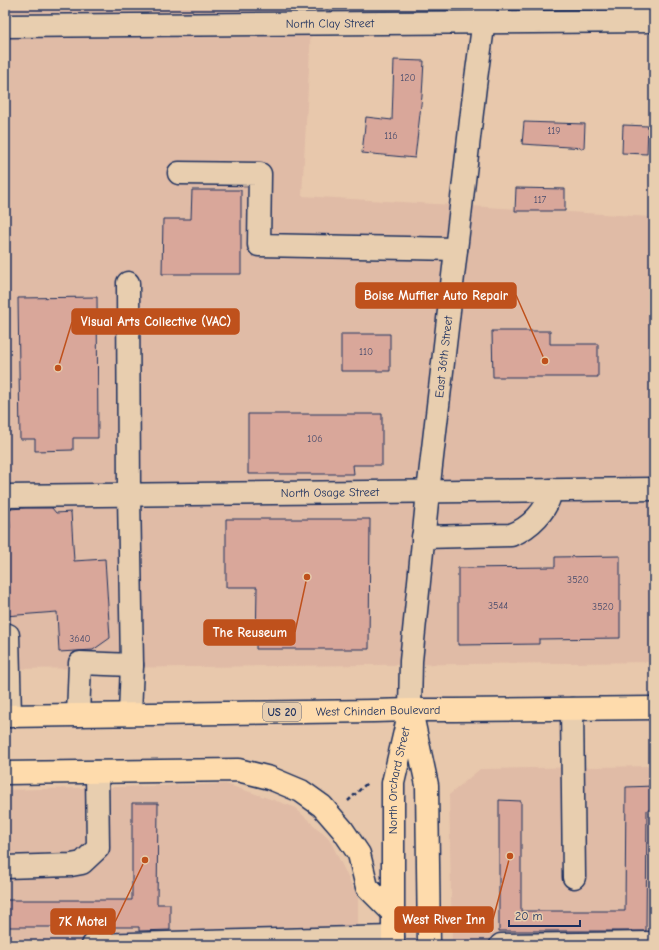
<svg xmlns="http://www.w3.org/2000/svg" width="659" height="950" font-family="'Comic Neue',sans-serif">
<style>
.built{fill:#e0bba6}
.building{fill:#d9a79a;stroke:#1b2f5e}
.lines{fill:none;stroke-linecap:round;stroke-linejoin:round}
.minor-casing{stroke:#1b2f5e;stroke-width:25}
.major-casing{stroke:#1b2f5e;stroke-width:25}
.path{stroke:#1b2f5e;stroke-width:2.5;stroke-dasharray:4 3;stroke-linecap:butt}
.minor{stroke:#e8ceaf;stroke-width:22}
.major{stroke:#fedbac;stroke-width:22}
.labels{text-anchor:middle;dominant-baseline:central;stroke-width:3;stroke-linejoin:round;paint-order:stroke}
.number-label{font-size:10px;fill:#4a4d6d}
.shield{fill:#e8ceaf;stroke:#585f76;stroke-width:1}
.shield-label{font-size:11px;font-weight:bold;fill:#1b2f5e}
.street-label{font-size:12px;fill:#1b2f5e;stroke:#e8ceaf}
.leader{fill:none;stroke:#bf511c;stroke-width:1.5}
.callout-dot{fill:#bf511c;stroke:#e8ceaf;stroke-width:1.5}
.callout{fill:#bf511c;stroke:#bf511c;stroke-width:1.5}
.callout-label{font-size:13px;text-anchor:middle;font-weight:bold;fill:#fff}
</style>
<rect width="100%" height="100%" fill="#e8c8ac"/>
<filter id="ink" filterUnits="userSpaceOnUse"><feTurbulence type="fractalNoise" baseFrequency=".025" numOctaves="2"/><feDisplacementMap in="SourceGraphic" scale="8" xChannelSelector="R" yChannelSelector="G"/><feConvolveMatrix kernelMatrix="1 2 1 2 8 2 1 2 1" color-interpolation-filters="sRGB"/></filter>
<g filter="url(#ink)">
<path class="built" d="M5 5H311L310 50 302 196 651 217 649 261 654 262V662L5 669Z
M654 766V945H452L449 795 480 769Z
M226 784 294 807 330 840 358 898V945H5V790Z"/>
<path class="building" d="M394 60 424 61 422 96 415 158 362 153 366 117 392 120Z
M524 122 585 124 584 148 522 144Z
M623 125 648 126 647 154 622 153Z
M516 188 565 189V211H515Z
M192 190H241V274H162L163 219H191Z
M97 297 98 438H73V450L35 451V439H20L18 298Z
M492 331H550V344H598V377H493Z
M341 334H390V371H341Z
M248 414H382V465H353L354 474H248Z
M25 508H52L56 513 71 512 74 561 105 559 110 638 93 650 59 652 57 612 5 616V528H10L9 509Z
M226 519H370L369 649H256L257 587H226Z
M620 556V638L539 639V644L458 645V568L555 567V557Z
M654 786V810H647L646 931H499V800L521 801V911H625L626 787Z
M132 803H158L157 904H170V930L139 931V927H5V900H132Z"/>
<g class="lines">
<defs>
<g id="minor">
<path id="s1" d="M5 26 654 21"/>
<path d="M179 173 260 174 259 245 456 249"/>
<path d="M128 283 129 495 132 665 130 714"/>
<path id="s2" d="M5 496 654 489"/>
<path d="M423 537 511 535C530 528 548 510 551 490"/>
<path d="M5 634 8 635 10 716"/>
<path d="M572 709 574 877"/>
<path id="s3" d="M410 710 411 661 428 492 475 86 486 5"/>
<path d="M78 715 80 663 132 665"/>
<path d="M5 867 71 865 82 863 98 848 97 772"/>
<path d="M93 945 393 937"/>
<path d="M501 945 654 943"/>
</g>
<g id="major">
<path d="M412 715 427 785 429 945"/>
<path id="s4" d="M5 716 374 711 410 710H454L654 708"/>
<path d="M5 773 238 770 270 778 301 791 322 806 342 829 359 854 367 887 392 912"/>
<path id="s5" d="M393 945V783L410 710"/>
</g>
</defs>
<use href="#minor" class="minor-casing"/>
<use href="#major" class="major-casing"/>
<path class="path" d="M348 801 368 782"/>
<use href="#minor" class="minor"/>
<use href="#major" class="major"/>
</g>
</g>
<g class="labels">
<g class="number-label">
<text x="408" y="78">120</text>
<text x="554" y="131">119</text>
<text x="391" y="136">116</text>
<text x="540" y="200">117</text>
<text x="366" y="352">110</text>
<text x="315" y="439">106</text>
<text x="578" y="580">3520</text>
<text x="498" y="606">3544</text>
<text x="603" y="607">3520</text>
<text x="80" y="639">3640</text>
</g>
<rect class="shield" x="263" y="703" width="38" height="18" rx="3"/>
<g class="shield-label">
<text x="282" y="712">US 20</text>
</g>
<g class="street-label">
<text stroke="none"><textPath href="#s1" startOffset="325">North Clay Street</textPath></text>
<text stroke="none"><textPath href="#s3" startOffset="355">East 36th Street</textPath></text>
<text stroke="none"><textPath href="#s2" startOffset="325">North Osage Street</textPath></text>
<text stroke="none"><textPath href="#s4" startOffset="373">West Chinden Boulevard</textPath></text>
<text stroke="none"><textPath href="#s5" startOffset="165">North Orchard Street</textPath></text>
</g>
</g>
<path class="leader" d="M545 361L516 295M58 368L72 322M307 577L295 632M510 856L493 919M145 860L115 922"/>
<g class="callout-dot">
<circle cx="545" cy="361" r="4"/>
<circle cx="58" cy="368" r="4"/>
<circle cx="307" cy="577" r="4"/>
<circle cx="510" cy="856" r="4"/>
<circle cx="145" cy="860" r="4"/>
</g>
<g class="callout">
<rect x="356" y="283" width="160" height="25" rx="4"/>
<rect x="72" y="309" width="167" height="25" rx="4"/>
<rect x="204" y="620" width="91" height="25" rx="4"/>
<rect x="395" y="907" width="98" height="25" rx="4"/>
<rect x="51" y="909" width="64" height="25" rx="4"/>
</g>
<g class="callout-label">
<text x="436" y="300">Boise Muffler Auto Repair</text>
<text x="156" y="326">Visual Arts Collective (VAC)</text>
<text x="250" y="637">The Reuseum</text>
<text x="444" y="924">West River Inn</text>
<text x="83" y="926">7K Motel</text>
</g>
<rect width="659" height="950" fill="none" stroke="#e8ceaf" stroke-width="20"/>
<rect x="10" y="10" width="639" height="930" fill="none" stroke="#1b2f5e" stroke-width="1.5" filter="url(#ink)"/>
<path d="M509 920v6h71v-6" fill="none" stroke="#1b2f5e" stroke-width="2"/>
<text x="515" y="920" font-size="12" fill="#1b2f5e" stroke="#e8ceaf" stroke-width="3" paint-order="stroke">20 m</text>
</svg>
